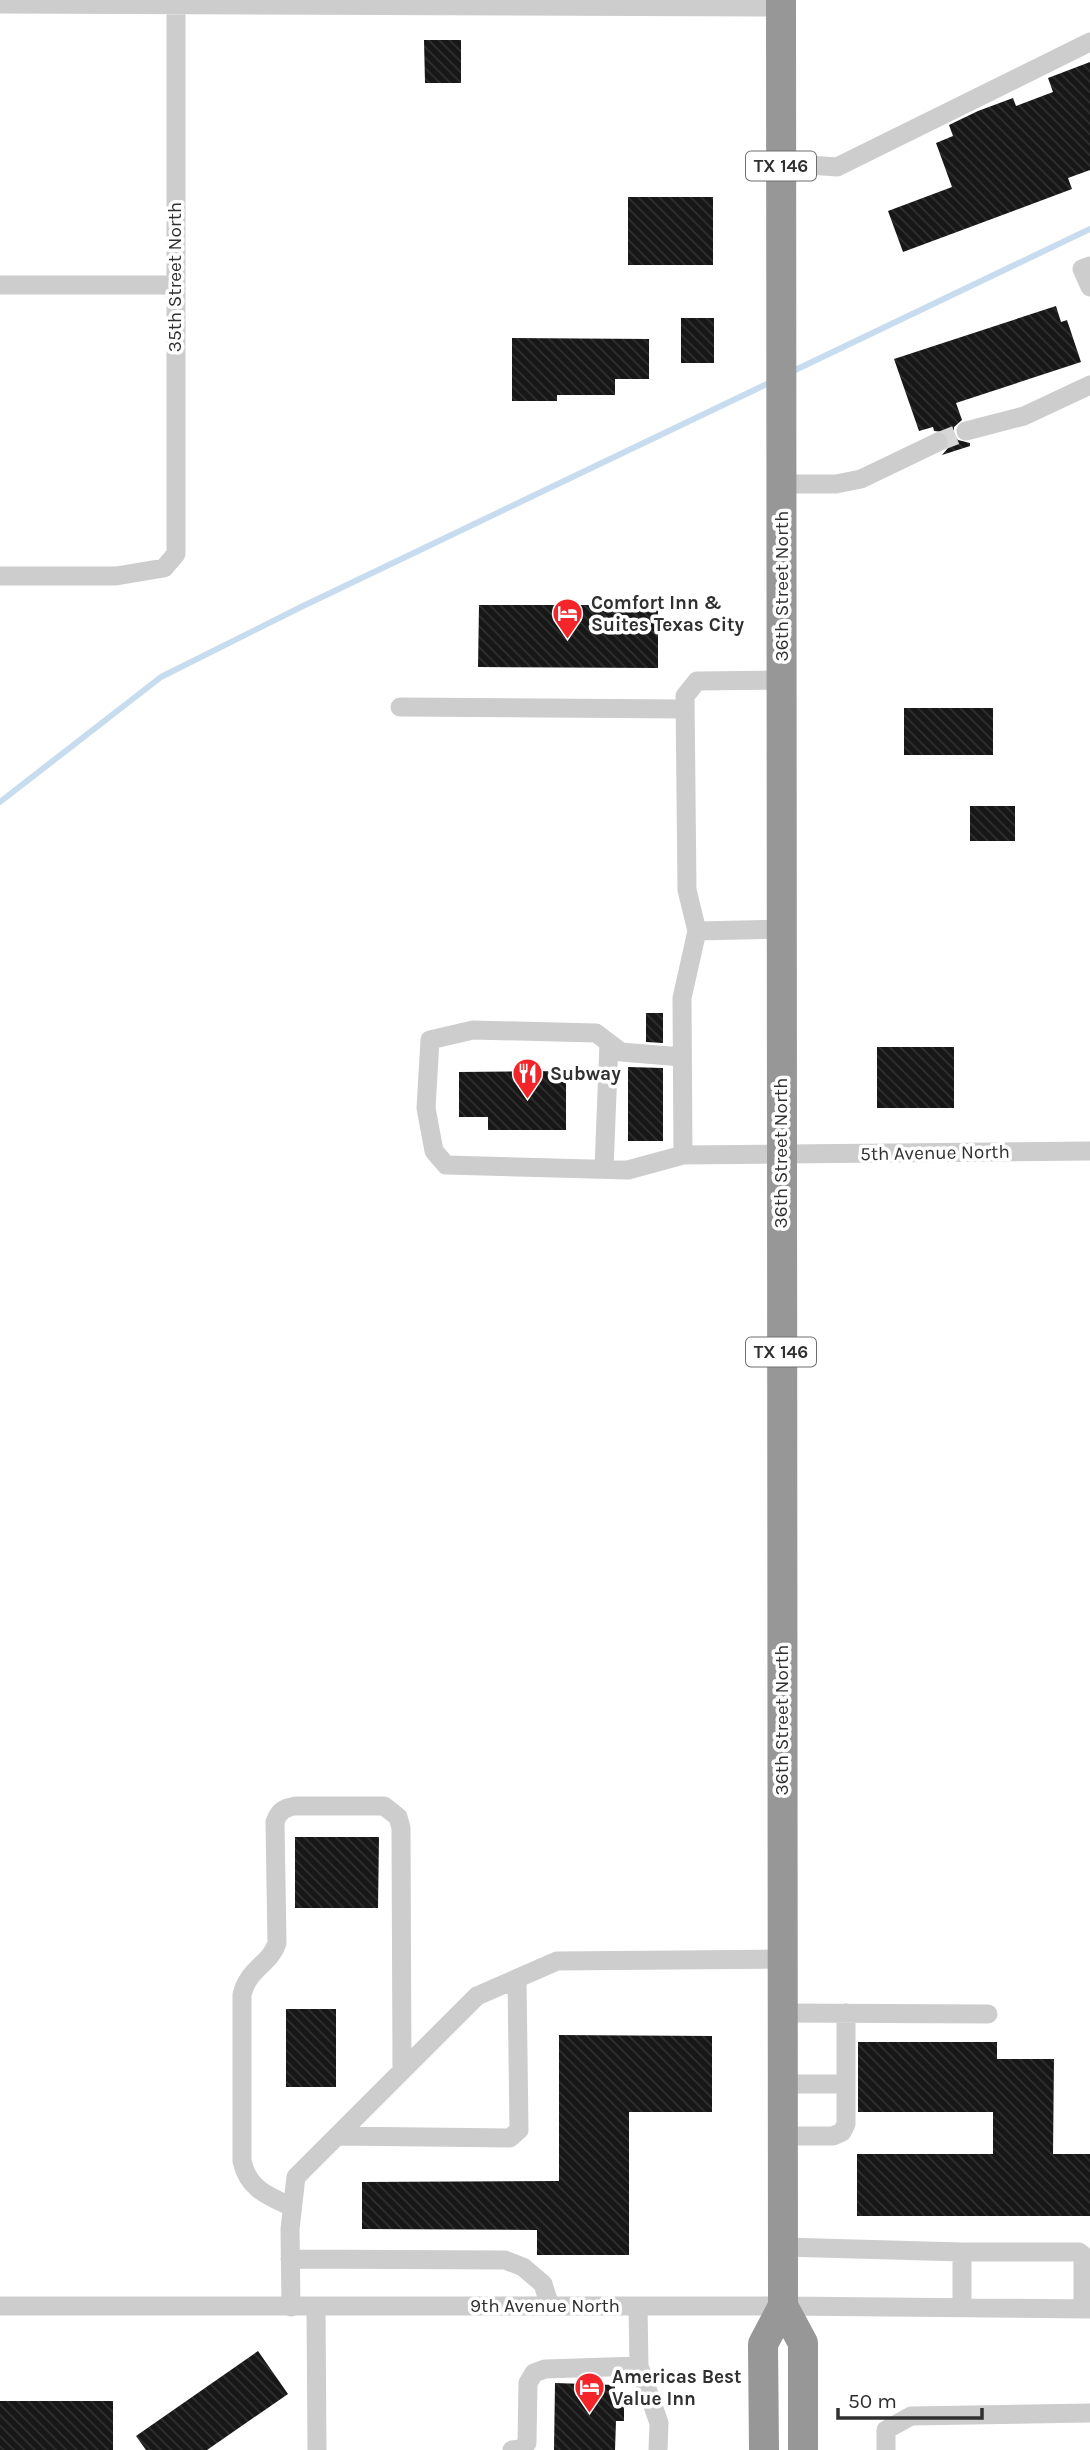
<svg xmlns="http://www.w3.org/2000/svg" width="1090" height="2450" font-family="Karla,sans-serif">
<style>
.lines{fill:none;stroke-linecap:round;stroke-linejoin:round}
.stream{stroke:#c7ddef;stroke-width:6}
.building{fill:url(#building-back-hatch)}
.minor-tunnel{stroke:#d6d6d6;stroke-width:19;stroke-dasharray:19 10;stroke-linecap:butt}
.minor{stroke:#cdcdcd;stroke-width:19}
.highway{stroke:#979797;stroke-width:30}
.labels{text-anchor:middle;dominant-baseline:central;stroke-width:7;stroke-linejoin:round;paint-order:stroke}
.shield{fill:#fff;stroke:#6e6e6e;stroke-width:2}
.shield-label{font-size:18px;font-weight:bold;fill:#303030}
.street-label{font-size:19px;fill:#303030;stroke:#fff}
.poi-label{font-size:19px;font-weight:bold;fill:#303030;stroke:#fff;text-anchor:start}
</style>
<defs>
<pattern id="building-back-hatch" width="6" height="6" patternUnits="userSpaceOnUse" patternTransform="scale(1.75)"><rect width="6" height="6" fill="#171717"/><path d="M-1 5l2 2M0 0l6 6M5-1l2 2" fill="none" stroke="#303030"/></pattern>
</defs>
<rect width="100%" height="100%" fill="#fff"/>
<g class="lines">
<path class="stream" d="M789 373 1090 229
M0 802 161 677 301 607 773 381"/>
</g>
<path class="building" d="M424 40H461V83H425Z
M1090 62V170L1068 178 1072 189 903 252 888 211 952 187 936 143 953 136 949 125 978 111 1013 98 1016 106 1053 92 1048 78Z
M628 197H713V265H628Z
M1056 306 1061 322 1067 320 1081 362 956 403 962 420 954 427V435L958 440 970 443V446L942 455 948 448 949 436 944 432 934 431 933 427 919 431 894 359Z
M681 318H714V363H681Z
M512 338 649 339V379H615V395H557V401H512Z
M479 605H658V668L478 667Z
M904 708H993V755H904Z
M970 806H1015V841H970Z
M646 1013H663V1043L646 1042Z
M877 1047H954V1108H877Z
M628 1067 663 1068V1141H628Z
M566 1071V1130H488V1117H459V1072Z
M295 1837H379L378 1908H295Z
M286 2009H336V2087H286Z
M559 2035 712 2036V2112H629V2255H537V2230L362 2229V2182L559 2181Z
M858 2042H997V2059H1054L1053 2154H1090V2216H857V2154H993V2112H858Z
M258 2351 288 2394 207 2450H146L136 2436Z
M555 2383 615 2385 614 2406H624V2421H616L615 2450H554Z
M0 2401H113V2450H0Z"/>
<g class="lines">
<path class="minor-tunnel" d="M938 442 966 431"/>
<path class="minor" d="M0 4 781 7
M781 163 837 167 1090 42
M1090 266 1082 269 1090 287
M0 285H175
M966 431 1024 416 1090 385
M781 484H836L861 479 938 442
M0 576H116L164 568 176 554V0
M782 680 697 681 685 696 687 890 697 931 682 998 683 1155 1090 1151
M400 707 685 709
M697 931 781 929
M682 1057 621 1052 596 1033 473 1030 430 1040 426 1108 434 1151 446 1165 628 1170 683 1155
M604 1169 609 1043
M782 2013 988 2014
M783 2084H846
M338 2136 510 2138 519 2130 517 1979
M783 2136H833L842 2132 846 2124V2013
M292 2207C268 2196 248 2189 242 2161V1995C248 1968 270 1965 277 1943L275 1822C279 1811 284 1808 295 1806H384L398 1817 401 1828 402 2071
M783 2247 962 2252
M290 2259 505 2260 523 2267 543 2284 550 2306
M0 2306H783L1090 2309
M638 2306 639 2366 659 2423 658 2450
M291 2307 290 2229 296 2177 477 1996 557 1961 782 1959
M316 2307 317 2450
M962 2307V2252H1079L1083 2255V2309
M512 2450 521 2449 527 2443 528 2383 534 2373 545 2369 639 2366
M886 2450V2430L911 2416 1090 2413"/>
<path class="highway" d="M783 2306 803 2343V2450
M764 2450 763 2344 783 2306 781 0"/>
</g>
<defs>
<symbol id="hotel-pin" viewBox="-11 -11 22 30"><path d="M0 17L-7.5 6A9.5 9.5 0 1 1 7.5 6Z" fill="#f3252a" stroke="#fff"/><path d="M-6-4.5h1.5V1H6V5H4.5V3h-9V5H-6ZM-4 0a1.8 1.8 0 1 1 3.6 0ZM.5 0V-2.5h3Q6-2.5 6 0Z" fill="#fff"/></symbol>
<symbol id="restaurant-pin" viewBox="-11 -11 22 30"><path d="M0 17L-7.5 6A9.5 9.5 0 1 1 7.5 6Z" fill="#f3252a" stroke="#fff"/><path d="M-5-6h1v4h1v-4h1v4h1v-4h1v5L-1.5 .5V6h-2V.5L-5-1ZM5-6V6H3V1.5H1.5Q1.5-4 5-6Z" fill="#fff"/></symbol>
</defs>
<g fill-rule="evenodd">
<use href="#hotel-pin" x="550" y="596" width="35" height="47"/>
<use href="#restaurant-pin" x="510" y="1056" width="35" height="47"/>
<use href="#hotel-pin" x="572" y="2370" width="35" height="47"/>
</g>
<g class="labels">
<g class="shield">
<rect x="746" y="151.5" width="70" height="29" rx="5"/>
<rect x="746" y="1337.5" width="70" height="29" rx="5"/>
</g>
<g class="shield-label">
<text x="781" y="166">TX 146</text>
<text x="781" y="1352">TX 146</text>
</g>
<g class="street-label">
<text transform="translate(175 277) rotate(-90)">35th Street North</text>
<text transform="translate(782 586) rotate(-90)">36th Street North</text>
<text transform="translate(781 1153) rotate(-90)">36th Street North</text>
<text transform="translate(935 1153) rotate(-1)">5th Avenue North</text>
<text transform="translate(782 1720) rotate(-90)">36th Street North</text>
<text x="545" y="2306">9th Avenue North</text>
</g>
<g class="poi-label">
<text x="591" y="603">Comfort Inn &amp;<tspan x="591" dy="22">Suites Texas City</tspan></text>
<text x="550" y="1074">Subway</text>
<text x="612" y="2377">Americas Best<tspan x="612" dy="22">Value Inn</tspan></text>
</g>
</g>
<path d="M838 2408v10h144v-10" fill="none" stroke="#303030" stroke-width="3.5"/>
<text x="848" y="2408" font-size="21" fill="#303030" stroke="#ffffff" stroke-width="5" paint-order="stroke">50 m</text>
</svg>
